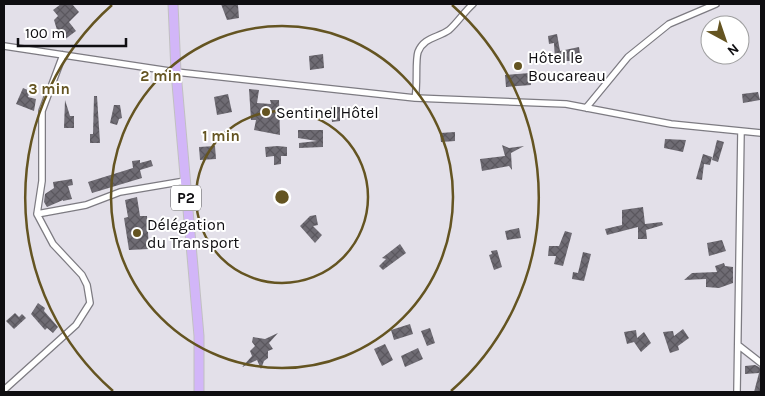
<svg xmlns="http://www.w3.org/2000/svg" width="765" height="396" font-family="Karla,sans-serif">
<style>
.building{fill:url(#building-cross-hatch)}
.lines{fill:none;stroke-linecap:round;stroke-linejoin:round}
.street-casing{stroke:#7d7b82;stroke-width:8}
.primary-casing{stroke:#c1c0c1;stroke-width:11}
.street{stroke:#fff;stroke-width:5.5}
.primary{stroke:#d2b6f8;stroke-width:9}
.ring{fill:none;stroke:#645421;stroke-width:2.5}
.poi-dot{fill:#645421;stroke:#fff;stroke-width:2}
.labels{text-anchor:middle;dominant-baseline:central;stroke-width:4;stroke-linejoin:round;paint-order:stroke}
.shield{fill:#fff;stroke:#575658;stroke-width:1}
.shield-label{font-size:15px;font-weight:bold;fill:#0f0e11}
.poi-label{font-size:16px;fill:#0f0e11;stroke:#fff;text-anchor:start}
.centre{fill:#645421;stroke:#fff;stroke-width:2.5}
.ring-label{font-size:15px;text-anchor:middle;font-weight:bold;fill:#645421;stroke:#fff;stroke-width:4;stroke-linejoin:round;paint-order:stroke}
</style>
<defs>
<pattern id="building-cross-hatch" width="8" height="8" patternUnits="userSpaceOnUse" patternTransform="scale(1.25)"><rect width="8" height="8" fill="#6f6c74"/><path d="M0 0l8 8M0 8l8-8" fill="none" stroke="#5a575e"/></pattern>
</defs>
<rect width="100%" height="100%" fill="#e3e0e9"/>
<path class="building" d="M61 4H72L79 12 69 22 76 31 64 40 57 30 54 20 58 16 53 10Z
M221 4 238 5 239 18 227 20Z
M557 34 560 51 579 47 581 61H555L554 43 549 44 548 36Z
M323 54 324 68 310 70 309 56Z
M530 73 531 85 506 87 505 75Z
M23 88 30 91 28 97 36 99 34 111 16 104Z
M249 89 259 90 257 103 271 104 270 100H279L280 135 254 130 256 120H251Z
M758 92 760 100 743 103 742 94Z
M228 94 232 112 217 115 214 97Z
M94 96H97L100 143H90V134H93Z
M65 100 70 116H74V128H64Z
M114 105H120L122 118 119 119 117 125 110 123Z
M331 107H340V121L332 122Z
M298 130H323V147L299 148V143L317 141 298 138Z
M455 132V141L441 142 440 133Z
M665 139 686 140 683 152 664 148Z
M717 140 724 142 718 162 712 160Z
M502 145 509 148 524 146 511 153 512 170 509 166 482 171 480 159 505 156Z
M215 146 216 159 200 160 199 147Z
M278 146 287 147V156H281V164L274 165V156L266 157 265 147Z
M703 154 712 157 710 165 704 164 702 180 696 179Z
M140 160V163L151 160 153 166 140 170 142 178 92 193 88 182 133 168 132 161Z
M72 179 73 185 68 186 72 199 63 201V200L47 207 44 202 45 194 54 188 53 182Z
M137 197 140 216H147L149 249 129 250 124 218 128 217 125 200Z
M643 207 645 224 662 222 663 225 646 230 647 239H638V227L607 235 605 229 622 225V210Z
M316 215 318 225 313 226 322 235 315 243 300 226 310 216Z
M519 228 521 238 507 240 505 231Z
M565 231 572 233 563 266 554 264 556 256H548L549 246H559Z
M722 240 726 251 709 256 707 243Z
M400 244 406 253 383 270 379 266 386 259 382 258Z
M497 250 502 267 494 270 489 255 492 254 491 251Z
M583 252 591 254 584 281 572 279 573 272 578 273Z
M724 263 725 266 733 267V283L719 288 706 287V279L684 280 692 273 717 272 715 266Z
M38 303 45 308 44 311 58 327 53 333 47 328 45 330 31 314Z
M15 313 19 317 22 314 26 318 14 329 6 321Z
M410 324 413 334 394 340 391 330Z
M430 328 435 343 427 346 421 331Z
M683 329 689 338 678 346 679 350 670 353 663 332 673 331 674 336Z
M636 330 637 338 644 332 651 343 641 352 634 342 627 344 624 332Z
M278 333 269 343 273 349 268 351V358L264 361 261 369 257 360 242 367 252 356 250 351 255 346 252 342 253 337 265 339Z
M385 344 393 360 382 366 374 349Z
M418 348 423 359 405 367 401 356Z
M755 365 761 368V392H754L759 373 745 374V366Z"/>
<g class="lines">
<defs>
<path id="street" d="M4 46 176 72 415 98 566 104 671 124 761 133
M415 98C418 85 415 61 418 52 424 37 438 38 449 30 458 22 464 12 473 4
M586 108 628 57 669 24 716 4
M37 214 86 205 120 192 185 181
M738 345 761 363
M4 390 76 325 90 303 87 285 82 275 53 244 37 214 42 181V111L63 55
M737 392 741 131"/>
<path id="primary" d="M173 4 176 72 199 336V392"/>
</defs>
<use href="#street" class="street-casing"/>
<use href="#primary" class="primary-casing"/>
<use href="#street" class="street"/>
<use href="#primary" class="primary"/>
</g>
<g class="ring">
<circle cx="282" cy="197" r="86"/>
<circle cx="282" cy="197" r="171"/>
<path d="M113 391A257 257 0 0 1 112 5M452 5A257 257 0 0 1 451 391"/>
</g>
<g class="poi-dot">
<circle cx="518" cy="66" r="5"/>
<circle cx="266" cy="112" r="5"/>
<circle cx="137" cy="233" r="5"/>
</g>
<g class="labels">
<rect class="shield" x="171" y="185.5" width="30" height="25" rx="4"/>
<g class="shield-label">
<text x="186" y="198">P2</text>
</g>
<g class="poi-label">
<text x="528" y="57">Hôtel le<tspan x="528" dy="18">Boucareau</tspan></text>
<text x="276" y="112">Sentinel Hôtel</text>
<text x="147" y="224">Délégation<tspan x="147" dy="18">du Transport</tspan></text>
</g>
</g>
<circle cx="282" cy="197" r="8" class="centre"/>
<g class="ring-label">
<text x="161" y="81">2 min</text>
<text x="49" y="94">3 min</text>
<text x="221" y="141">1 min</text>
</g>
<rect width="765" height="396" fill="none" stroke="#0f0e11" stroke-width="10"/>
<g transform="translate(725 40) rotate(140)"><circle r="24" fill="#ffffff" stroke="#9f9fa0"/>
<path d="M0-4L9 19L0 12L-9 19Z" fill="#645421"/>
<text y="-8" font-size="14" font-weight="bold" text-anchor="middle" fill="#0f0e11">N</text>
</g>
<path d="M18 38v8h108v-8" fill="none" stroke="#0f0e11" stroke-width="2.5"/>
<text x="25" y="38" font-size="15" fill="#0f0e11" stroke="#ffffff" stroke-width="4" paint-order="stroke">100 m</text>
</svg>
